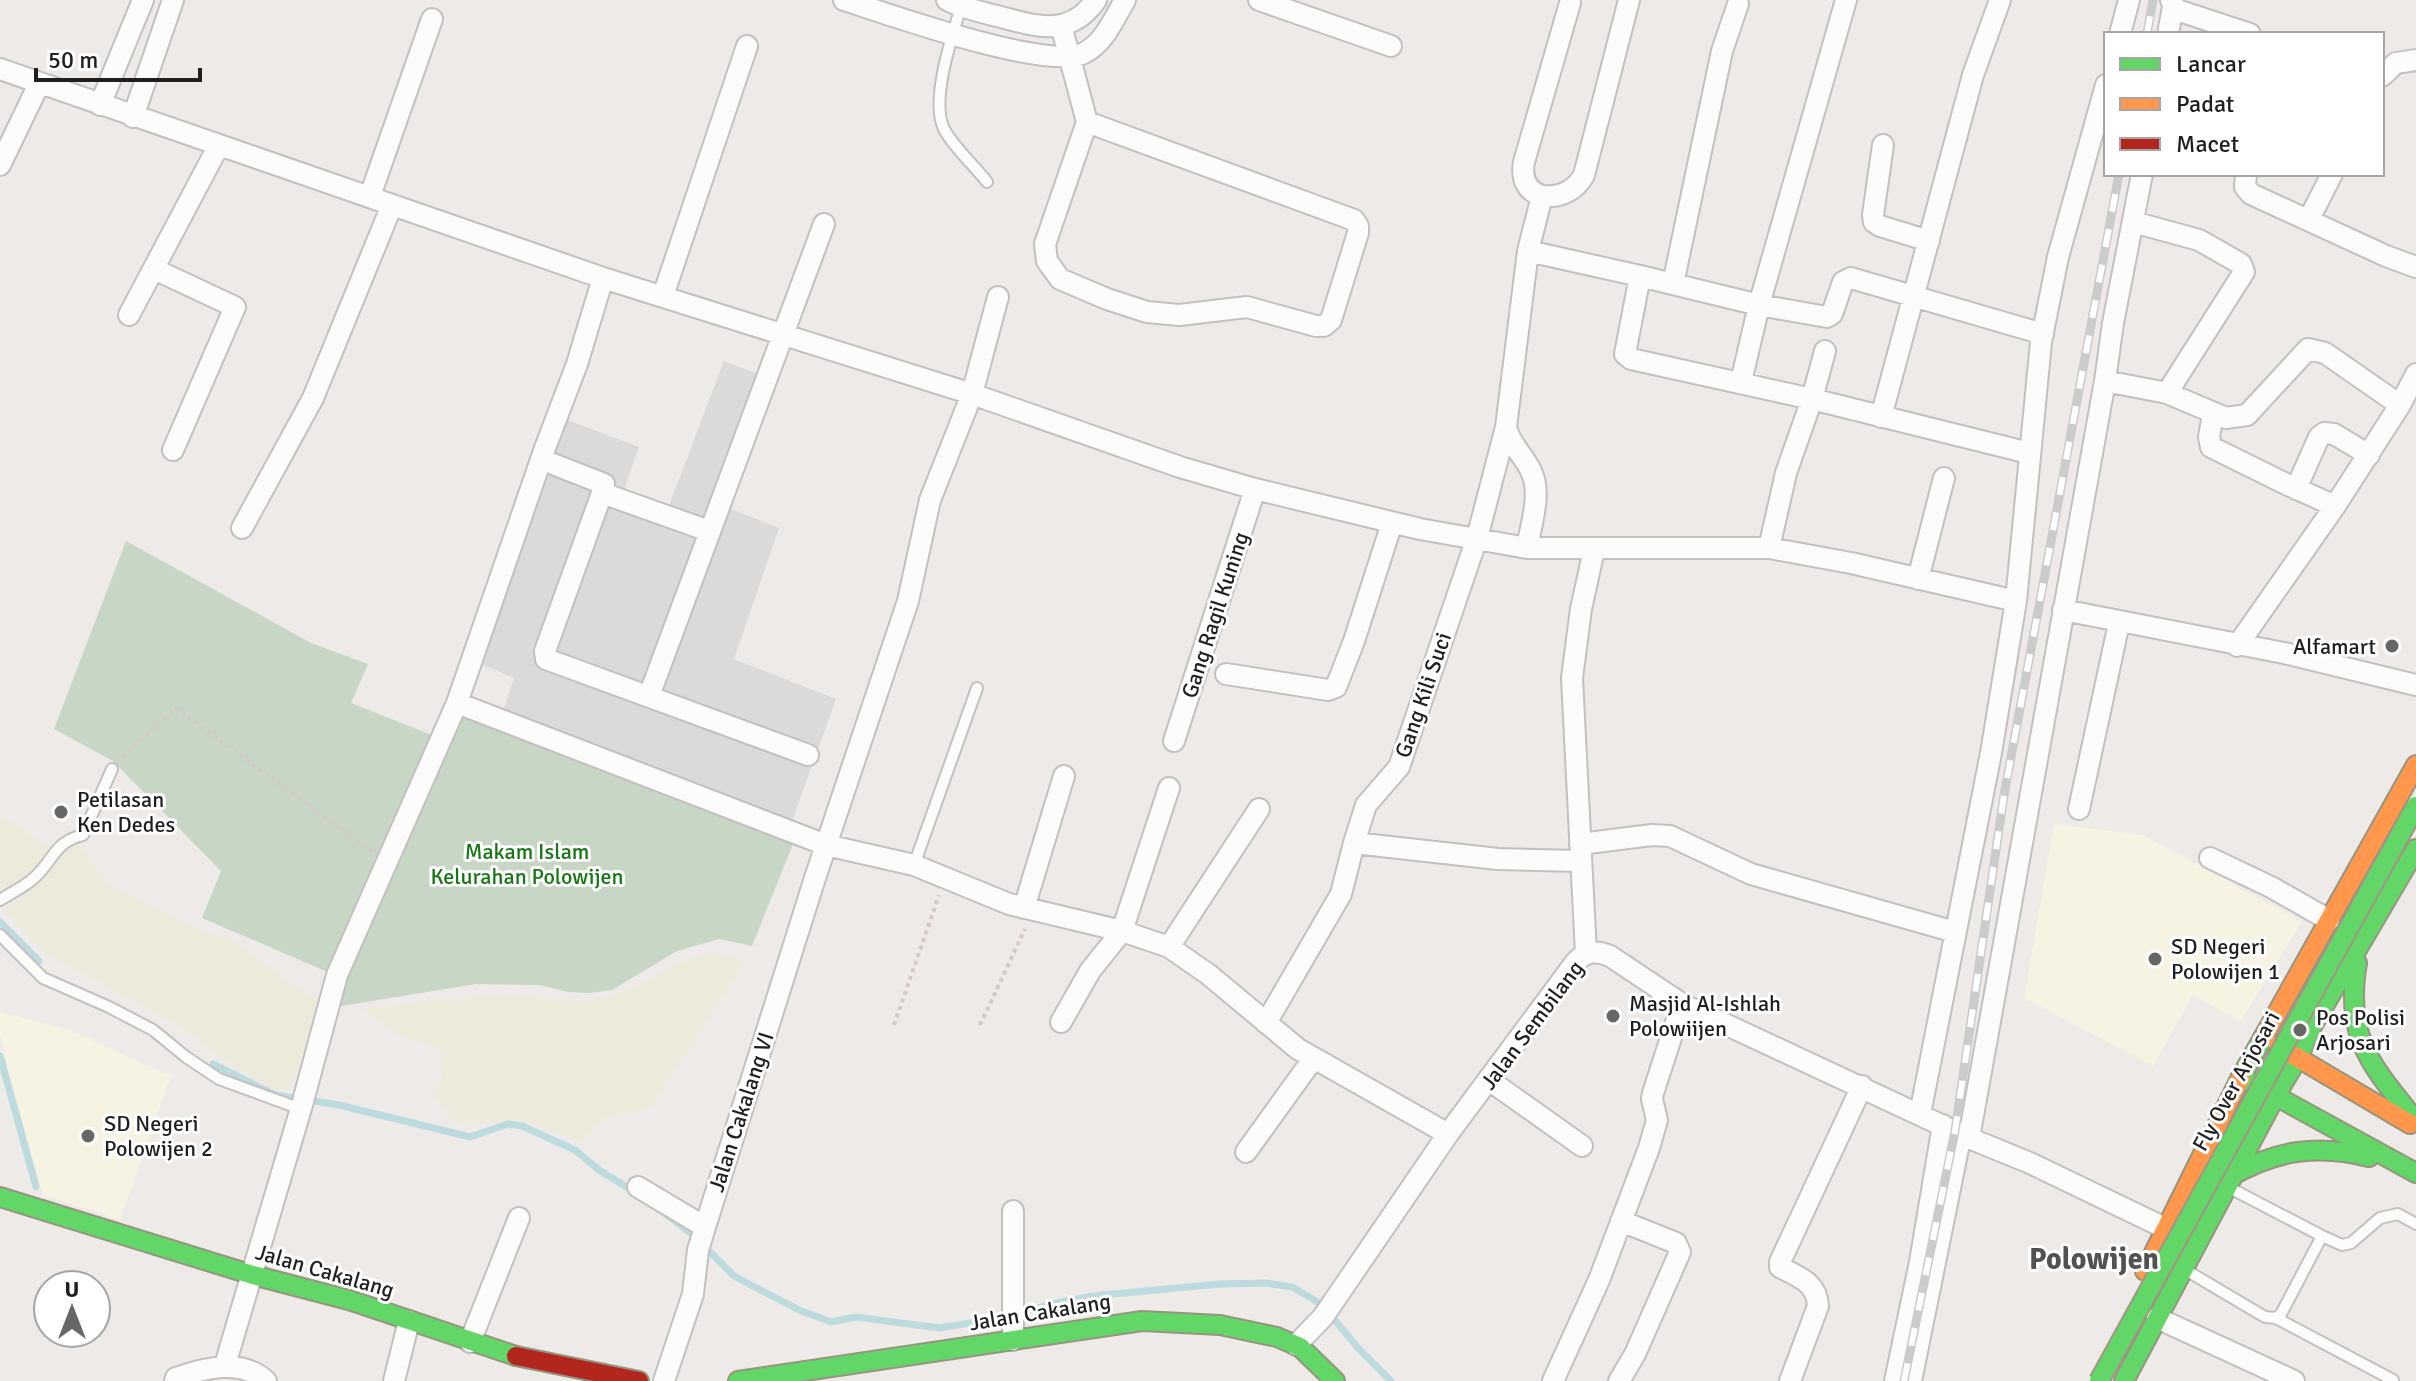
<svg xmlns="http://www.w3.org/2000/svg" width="2416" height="1381" font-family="Signika,sans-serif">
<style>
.residential{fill:#dcdad9}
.education{fill:#f6f3e3}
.farmland{fill:#ecebdb}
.cemetery{fill:#c7d6c5}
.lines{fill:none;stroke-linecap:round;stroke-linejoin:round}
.stream{stroke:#bddbde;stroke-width:7}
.lane-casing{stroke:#c3c1c0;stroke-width:14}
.street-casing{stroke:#c3c1c0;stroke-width:24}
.fast-casing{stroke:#969580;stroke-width:22}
.slow-casing{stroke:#969580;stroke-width:22}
.jam-casing{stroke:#969580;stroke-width:22}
.path{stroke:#d6c8c7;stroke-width:4;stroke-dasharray:4 4;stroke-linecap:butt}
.lane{stroke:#fcfcfb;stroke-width:10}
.street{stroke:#fcfcfb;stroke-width:20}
.fast{stroke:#63d668;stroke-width:18}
.slow{stroke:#ff974d;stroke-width:18}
.jam{stroke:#b3261e;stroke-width:18}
.rail-casing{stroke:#cbcbca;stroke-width:9}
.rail{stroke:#fff;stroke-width:6;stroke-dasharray:18;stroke-linecap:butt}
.fast-bridge-casing{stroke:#a29585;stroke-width:22;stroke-linecap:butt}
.fast-bridge{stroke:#63d668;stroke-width:18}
.poi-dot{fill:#676665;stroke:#fff;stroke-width:3}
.labels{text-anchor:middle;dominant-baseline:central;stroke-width:6;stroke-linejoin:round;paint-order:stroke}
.street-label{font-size:22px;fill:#1f1f1f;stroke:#fff}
.poi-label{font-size:22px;fill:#1f1f1f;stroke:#fff;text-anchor:start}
.park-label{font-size:22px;fill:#147712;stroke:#fff}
.district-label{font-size:30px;font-weight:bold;fill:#525252;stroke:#fff}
</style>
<rect width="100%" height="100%" fill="#edeae7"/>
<path class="residential" d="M724 361 778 382 726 507 779 528 734 659 836 699 791 824 503 711 514 678 477 662 562 418 639 447 623 492 668 508Z"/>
<path class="education" d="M2054 824 2143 835 2302 922 2240 1022 2193 995 2153 1066 2024 998Z
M0 1012 70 1030 171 1076 120 1220 43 1195 6 1061 0 1034Z"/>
<path class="farmland" d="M0 815 50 848 36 870 15 887 0 893Z
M78 842 105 883 207 934 229 937 285 980 317 999 319 1008 288 1090 274 1089 233 1066 181 1026 43 952 7 914 5 910 38 885 58 858Z
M708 953 730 956 744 963 650 1108 606 1117 580 1142 525 1121 472 1123 452 1120 446 1108 435 1098 443 1073 445 1051 399 1035 362 1009 472 997 525 996 564 1001 604 999 635 987 674 965Z"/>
<path class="cemetery" d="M126 541 311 643 368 664 351 703 434 736 330 973 202 918 221 871 113 761 54 729Z
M463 711 795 839 752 946 719 939 677 951 612 990 590 993 568 992 540 985 476 984 335 1007 345 972Z"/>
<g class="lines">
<path class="stream" d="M0 922 39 961
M0 1056 36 1187
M213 1064 275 1095 339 1105 470 1137 508 1124 522 1126 575 1150 599 1170 633 1191
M663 1212 692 1234 734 1276 799 1310 831 1322 856 1317 939 1328 1001 1318 1056 1303 1092 1296 1220 1284 1266 1283 1292 1287 1321 1304 1360 1350 1391 1381"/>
<defs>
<path id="lane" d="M961 7C952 36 930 101 944 129 954 148 974 165 987 182
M914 865 977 688
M0 900C11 893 24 887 34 878 54 860 54 842 83 835L112 769
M0 935 43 978 109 1007 153 1030 186 1057 219 1079 301 1109
M2322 1236 2342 1245 2351 1243 2380 1218 2398 1214 2416 1224
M2189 1272 2265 1317 2276 1318 2281 1314 2322 1236 2228 1187
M2276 1318 2393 1380"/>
<path id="street" d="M844 0C888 14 1047 71 1084 53 1104 43 1114 19 1125 0
M947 0C964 9 982 12 1001 17 1038 27 1070 37 1096 0
M1259 0 1391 46
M2171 0 2175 8 2180 11 2250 34
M1061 25 1087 122 1045 244 1047 261 1060 279 1107 299 1147 312 1179 315 1247 307 1316 326H1324L1331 320 1358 233V226L1354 220 1087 122
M2120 34 2129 0
M2168 34 2173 6
M0 69 603 278 972 394 1180 467 1255 489 1420 529 1527 548H1769L1851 563 2016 601
M2382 76 2396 63 2416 60
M100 105 143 0
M133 117 173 0
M1883 145 1873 215 1874 222 1880 226 1929 241
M0 165 39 84
M2246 174 2245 187 2251 194 2386 256 2416 267
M370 196 432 19
M1542 196C1560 198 1575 191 1584 175L1629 0
M2309 219 2332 174
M1528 251 1640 276
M154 269 235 307 173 450
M1673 284 1722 51 1738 4
M663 296 747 46
M129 315 218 147
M1825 351 1812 399 1631 359 1625 354 1640 276 1759 305 1846 0
M2105 381 2167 393 2244 272 2241 264 2199 240 2133 222
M1741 382 1759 305 1827 317 1832 314 1843 282 1851 278 2043 334
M2167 393 2226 418 2247 415 2308 349 2325 353 2400 405 2416 374
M2213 414 2209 437 2211 447 2288 485 2335 506
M1881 417 1973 75 2000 0
M1506 427C1510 445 1523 454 1531 471 1542 493 1531 524 1527 548
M553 464 604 484 602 493 709 531
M2296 489 2319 437 2324 433 2334 434 2369 455
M602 493 545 651 546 659 808 755
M242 528 313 398 392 205
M1769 548 1786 473 1812 399 2021 451
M1918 579 1944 478
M2063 610 2284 653 2416 685
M2237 646 2335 506 2400 405
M1226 674 1328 690 1336 687 1354 641 1392 523
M649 696 824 224
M457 703 826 845 914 865 1009 904 1122 931 1169 947 1208 974 1298 1049 1448 1134
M1174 741 1255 489
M2079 809 2119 623
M1354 843 1366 805 1399 767 1477 538 1506 427 1528 251 1542 196C1526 191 1521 178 1524 162L1570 3
M1580 844 1652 835 1670 836 1751 874 1955 932
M2210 858 2271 887 2329 920
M1024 908 1064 776
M1169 947 1259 809
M1586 954 1572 678 1581 609 1594 550
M1061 1022 1090 971 1122 931 1169 788
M1266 1023 1341 894 1354 843 1498 859 1580 861
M1489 1080 1582 1146
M1920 1114 1991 753 2016 601 2041 342 2058 257 2106 85
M1969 1138 2105 381 2113 323 2142 174
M1246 1152 1313 1059
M638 1187 705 1227
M1013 1211V1340
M2157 1318 2294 1381
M470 1342 519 1218
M1296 1345 1323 1317 1448 1134 1575 963C1585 951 1596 950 1610 956L1682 1004 1969 1138 2030 1163 2165 1228
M225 1365 302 1105 337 975 457 703 545 448 577 364 603 278
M175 1381 176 1378C204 1368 241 1358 266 1381
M394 1381 409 1321
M664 1381 693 1294 698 1250 705 1227 815 878 908 601 930 500 972 394 998 297
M1553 1381 1599 1280 1649 1148 1657 1120 1652 1099 1653 1093 1682 1004
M1619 1381 1635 1354 1680 1252 1676 1243 1621 1221
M1790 1381 1818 1306C1817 1282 1798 1277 1780 1267V1262L1862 1086
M1895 1381 1920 1262 1943 1125
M1911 1381 1961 1134"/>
<path id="fast" d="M2357 963C2344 1038 2372 1066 2416 1121
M2263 1038 2241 1077 2416 1173
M2276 1095 2298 1058 2311 1028 2416 849
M2231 1176C2277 1150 2318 1144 2369 1157
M0 1197 253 1275 349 1300 516 1356
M738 1381 1142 1321 1220 1325 1277 1337 1300 1347 1335 1381
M2124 1381 2276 1095"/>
<path id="slow" d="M2263 1038 2416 765
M2278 1046 2410 1124
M2145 1271 2241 1077"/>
<path id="jam" d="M516 1356 639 1381"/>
</defs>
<use href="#lane" class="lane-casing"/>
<use href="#street" class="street-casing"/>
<use href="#fast" class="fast-casing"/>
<use href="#slow" class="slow-casing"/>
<use href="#jam" class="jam-casing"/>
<path class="path" d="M122 757 176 708 372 852
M894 1025 939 895
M980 1025 1025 929"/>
<use href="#lane" class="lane"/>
<use href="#street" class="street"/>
<use href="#fast" class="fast"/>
<use href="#slow" class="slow"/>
<use href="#jam" class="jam"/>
<defs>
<path id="rail" d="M2147 34 2153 0
M1904 1381 1955 1131 2004 795 2119 174"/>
</defs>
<use href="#rail" class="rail-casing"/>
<use href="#rail" class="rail"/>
<defs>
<path id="fast-bridge" d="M2099 1381 2416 806"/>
</defs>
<use href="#fast-bridge" class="fast-bridge-casing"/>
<use href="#fast-bridge" class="fast-bridge"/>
</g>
<g class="poi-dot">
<circle cx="2392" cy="646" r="8"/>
<circle cx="61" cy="812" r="8"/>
<circle cx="2155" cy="959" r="8"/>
<circle cx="1613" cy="1016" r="8"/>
<circle cx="2300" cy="1030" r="8"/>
<circle cx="88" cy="1136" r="8"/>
</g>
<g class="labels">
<g class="street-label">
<text transform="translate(1215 615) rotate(-72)">Gang Ragil Kuning</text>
<text transform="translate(1423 695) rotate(-71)">Gang Kili Suci</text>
<text transform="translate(1532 1025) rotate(-53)">Jalan Sembilang</text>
<text transform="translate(2236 1081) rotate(-61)">Fly Over Arjosari</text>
<text transform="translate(741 1112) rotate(-72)">Jalan Cakalang VI</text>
<text transform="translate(325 1271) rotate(16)">Jalan Cakalang</text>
<text transform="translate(1040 1312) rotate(-9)">Jalan Cakalang</text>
</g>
<g class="poi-label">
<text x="2376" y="646" text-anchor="end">Alfamart</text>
<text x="77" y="799">Petilasan<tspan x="77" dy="25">Ken Dedes</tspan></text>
<text x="2171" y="946">SD Negeri<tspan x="2171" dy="25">Polowijen 1</tspan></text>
<text x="1629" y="1003">Masjid Al-Ishlah<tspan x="1629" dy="25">Polowiijen</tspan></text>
<text x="2316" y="1017">Pos Polisi<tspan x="2316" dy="25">Arjosari</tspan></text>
<text x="104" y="1123">SD Negeri<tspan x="104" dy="25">Polowijen 2</tspan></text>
</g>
<g class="park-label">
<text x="527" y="851">Makam Islam<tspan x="527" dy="25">Kelurahan Polowijen</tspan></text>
</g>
<g class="district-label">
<text x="2094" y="1259">Polowijen</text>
</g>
</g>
<rect x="2104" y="32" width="280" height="144" fill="#ffffff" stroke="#a5a5a5" stroke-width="2"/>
<rect x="2120" y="58" width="40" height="12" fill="#63d668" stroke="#a5a5a5" stroke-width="2"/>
<text x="2176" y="72" font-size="24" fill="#1f1f1f">Lancar</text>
<rect x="2120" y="98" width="40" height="12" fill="#ff974d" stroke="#a5a5a5" stroke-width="2"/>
<text x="2176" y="112" font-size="24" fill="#1f1f1f">Padat</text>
<rect x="2120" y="138" width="40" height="12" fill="#b3261e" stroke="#a5a5a5" stroke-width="2"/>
<text x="2176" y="152" font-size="24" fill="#1f1f1f">Macet</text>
<g transform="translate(72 1309)"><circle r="38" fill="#ffffff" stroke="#a5a5a5" stroke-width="2"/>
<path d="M0-6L14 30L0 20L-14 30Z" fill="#676665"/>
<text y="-12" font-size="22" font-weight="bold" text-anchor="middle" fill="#1f1f1f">U</text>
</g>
<path d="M36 68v12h164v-12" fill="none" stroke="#1f1f1f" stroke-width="4"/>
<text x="48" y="68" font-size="24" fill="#1f1f1f" stroke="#ffffff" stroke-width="6" paint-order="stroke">50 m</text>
</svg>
